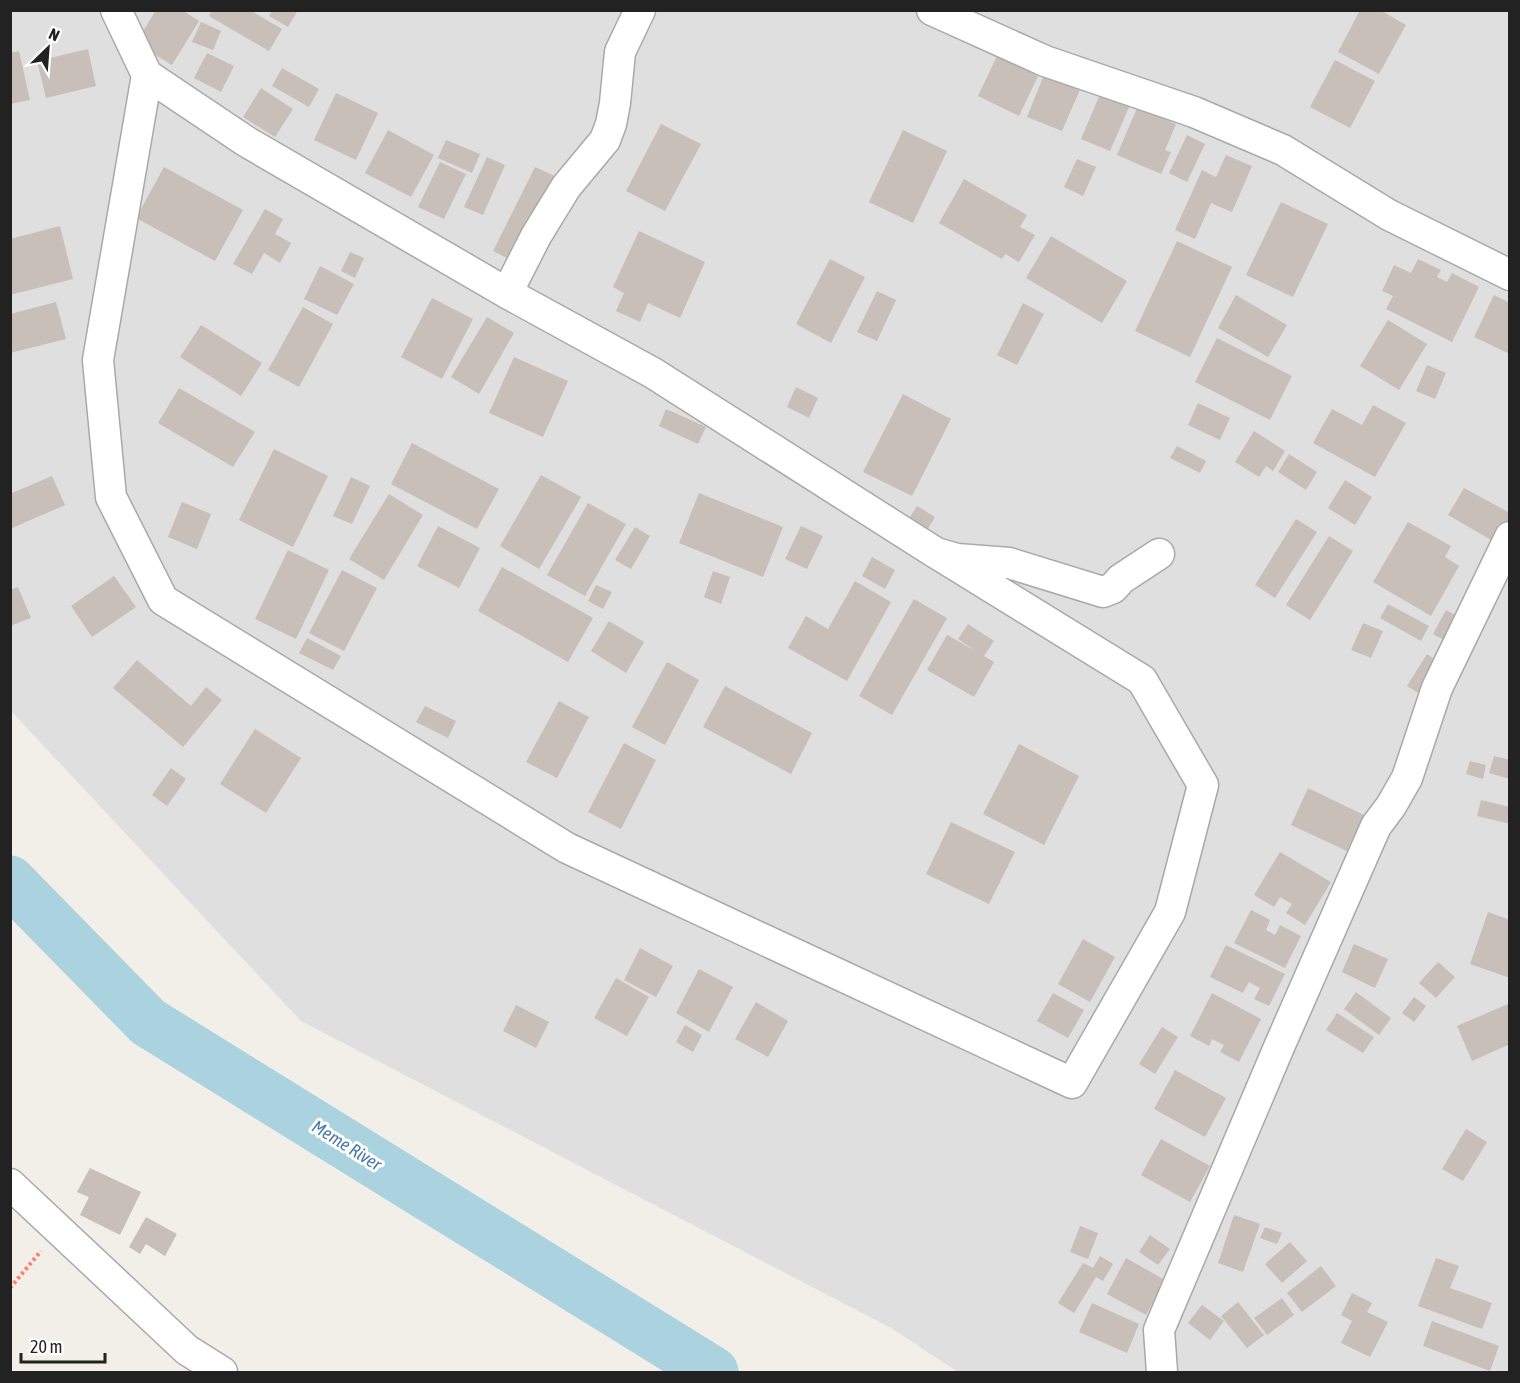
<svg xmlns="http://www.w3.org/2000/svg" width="1520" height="1383" font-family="'Asap Condensed',sans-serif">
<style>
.residential{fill:#e0dfdf}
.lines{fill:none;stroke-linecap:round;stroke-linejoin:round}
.river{stroke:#aad3df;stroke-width:51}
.building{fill:#c7bfb8}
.minor-casing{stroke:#a9a9a9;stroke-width:33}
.path{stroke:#fa8072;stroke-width:4;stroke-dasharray:3 3;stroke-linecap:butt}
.minor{stroke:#fff;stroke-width:30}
.labels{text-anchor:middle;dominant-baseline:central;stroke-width:6;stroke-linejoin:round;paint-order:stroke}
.water-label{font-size:18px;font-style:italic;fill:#4a7aab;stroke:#fff}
</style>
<rect width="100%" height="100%" fill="#f2efe9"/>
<path class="residential" d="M11 11H1509V1372H958L891 1328 301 1021 11 711Z"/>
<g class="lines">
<path class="river" d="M10 881 148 1022 713 1372"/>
</g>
<path class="building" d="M156 10H182L199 21 172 65 136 43Z
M212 10H250L282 29 269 51 209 16Z
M273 10H298L288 27 269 16Z
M1360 10H1380L1406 25 1379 74 1338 52Z
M201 22 221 31 213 50 192 42Z
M88 49 96 86 46 98 37 61Z
M19 51 30 100 10 104V53Z
M207 53 234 66 221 92 194 78Z
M997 56 1038 76 1019 116 978 96Z
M1335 60 1375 81 1350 128 1310 107Z
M282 68 319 89 309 107 272 86Z
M1046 70 1082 85 1062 131 1027 117Z
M261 88 293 109 275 137 243 117Z
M1101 92 1130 105 1110 151 1081 139Z
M336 93 378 113 356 160 314 140Z
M1137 108 1176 124 1165 150 1171 152 1161 174 1117 155Z
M661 124 701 144 665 211 626 191Z
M388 130 434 155 411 197 365 173Z
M903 130 947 151 913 223 869 202Z
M1187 135 1205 144 1187 182 1169 173Z
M446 140 480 154 472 173 438 158Z
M1226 155 1252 166 1232 212 1211 203 1195 239 1175 230 1202 170 1216 177Z
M487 157 505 165 483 215 464 207Z
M1077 159 1096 167 1083 196 1064 187Z
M440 162 466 174 444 219 418 207Z
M164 167 243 210 215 261 136 218Z
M535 167 559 178 517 263 493 251Z
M964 179 1027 215 1020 227 1035 235 1019 262 1005 254 1002 259 939 223Z
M1281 202 1328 224 1293 297 1246 275Z
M265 209 283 219 275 234 291 243 280 263 264 253 252 274 233 264Z
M60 226 73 279 10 295V239Z
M639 231 705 262 680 318 648 303 640 322 616 311 624 293 613 287Z
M1051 236 1127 281 1102 323 1026 278Z
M1177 241 1232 267 1190 357 1135 331Z
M350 252 364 258 355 278 341 271Z
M830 259 865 277 831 343 796 324Z
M1418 259 1441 270 1437 277 1447 282 1452 273 1479 287 1452 342 1386 309 1393 296 1382 291 1394 265 1411 273Z
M320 266 354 284 337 315 304 299Z
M877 291 896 300 877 341 857 332Z
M1236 295 1287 325 1268 357 1218 328Z
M1494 295 1510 303V354L1474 337Z
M432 298 473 319 442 379 401 357Z
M56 302 66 339 10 353V314Z
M1023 303 1044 314 1017 365 997 355Z
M303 307 333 324 299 387 268 370Z
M487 317 514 333 479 394 451 377Z
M1388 320 1427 344 1399 390 1360 366Z
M201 325 262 363 241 396 180 357Z
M1217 338 1292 376 1270 420 1195 382Z
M514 357 568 381 543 437 489 413Z
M1427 365 1446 373 1435 399 1416 391Z
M796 387 818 398 809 418 787 407Z
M179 388 255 432 233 467 158 423Z
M903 394 951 419 912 496 863 472Z
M1198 403 1230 418 1220 440 1188 425Z
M1373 405 1406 423 1375 477 1313 443 1332 409 1362 425Z
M666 409 706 427 698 444 659 426Z
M1254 431 1285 451 1273 471 1266 466 1259 477 1235 462Z
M412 443 499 489 477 529 391 484Z
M1177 446 1206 461 1200 473 1170 458Z
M274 449 328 476 293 547 239 520Z
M1289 454 1317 472 1306 490 1278 472Z
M541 475 581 497 539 569 500 546Z
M52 476 65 505 10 529V494Z
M351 477 370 486 352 524 333 516Z
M1345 480 1372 497 1355 525 1328 508Z
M1464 488 1510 513V524L1498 544 1448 515Z
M699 493 783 527 763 577 679 543Z
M389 494 423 515 384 580 349 559Z
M182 502 211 514 197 549 168 537Z
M588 503 626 524 585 596 547 575Z
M917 506 935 517 921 540 903 528Z
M1296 519 1317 532 1275 598 1255 585Z
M1408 522 1451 546 1445 557 1459 566 1431 616 1373 582Z
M438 526 480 548 459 588 417 566Z
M801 526 823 536 807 569 785 559Z
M635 527 650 536 631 569 615 560Z
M1329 536 1353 551 1310 620 1286 605Z
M288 550 329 570 296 639 255 619Z
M872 557 895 570 885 589 862 576Z
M502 567 593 618 568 662 478 611Z
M342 570 377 588 344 651 309 633Z
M713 571 730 577 721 604 704 597Z
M114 576 136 607 92 637 71 606Z
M855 581 891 602 847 681 788 648 806 616 828 629Z
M596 585 612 592 603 609 588 601Z
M18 587 31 618 10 626V590Z
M914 599 947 618 892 715 859 696Z
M1388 604 1429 626 1421 641 1380 618Z
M1446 610 1464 620 1451 644 1433 634Z
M609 621 644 642 626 673 591 651Z
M1363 623 1383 631 1371 658 1351 650Z
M968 624 994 641 984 656 994 662 974 697 927 670 947 635 976 651 958 639Z
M307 638 341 656 333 670 299 653Z
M1427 654 1440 663 1420 694 1407 686Z
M137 660 191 706 206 687 222 700 183 747 113 688Z
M667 662 699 680 665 745 632 727Z
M725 686 812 733 791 774 703 727Z
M559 701 589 717 557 778 526 762Z
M425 706 456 721 448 738 416 722Z
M255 729 301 758 266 813 220 784Z
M624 743 656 760 621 829 588 812Z
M1019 744 1079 776 1044 845 983 814Z
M1494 756 1510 760V779L1489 773Z
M1470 761 1486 765 1483 779 1466 774Z
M171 768 186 779 167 806 152 795Z
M1308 788 1364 815 1347 851 1291 825Z
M1481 800 1510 807V824L1477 816Z
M951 822 1015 852 989 904 926 874Z
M1280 852 1331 882 1305 925 1286 913 1292 904 1280 897 1274 907 1254 895Z
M1251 910 1270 920 1266 930 1275 935 1280 925 1301 936 1285 968 1234 943Z
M1488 912 1510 920V978L1470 964Z
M1083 939 1115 957 1090 1002 1058 984Z
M1354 944 1388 959 1375 988 1342 972Z
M1226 945 1285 974 1269 1006 1254 999 1260 988 1249 982 1243 993 1210 977Z
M640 948 673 966 656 997 624 980Z
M1438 962 1455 977 1436 998 1419 983Z
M699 969 733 987 709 1032 676 1013Z
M616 978 649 997 627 1036 594 1018Z
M1356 992 1391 1018 1379 1035 1344 1009Z
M1053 993 1084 1010 1068 1038 1037 1021Z
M1212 993 1261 1019 1239 1062 1220 1052 1224 1045 1212 1039 1209 1046 1190 1036Z
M1414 997 1426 1006 1414 1022 1402 1013Z
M756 1002 788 1021 768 1057 735 1039Z
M1510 1003V1044L1472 1061 1457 1026Z
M516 1005 549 1022 536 1048 503 1031Z
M1337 1013 1374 1037 1363 1053 1326 1030Z
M685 1025 702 1035 693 1052 676 1042Z
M1162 1027 1178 1037 1155 1074 1139 1064Z
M1175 1070 1226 1098 1205 1137 1154 1109Z
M1466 1129 1487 1142 1463 1181 1442 1169Z
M1161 1139 1210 1166 1190 1202 1141 1175Z
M90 1168 141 1192 120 1235 80 1215 89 1197 77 1192Z
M1234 1215 1260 1224 1243 1272 1218 1263Z
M146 1217 177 1234 165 1256 146 1244 140 1254 129 1247Z
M1080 1226 1098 1233 1088 1259 1070 1252Z
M1265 1227 1282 1233 1277 1244 1260 1238Z
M1150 1235 1170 1249 1158 1265 1139 1252Z
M1290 1242 1307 1261 1282 1283 1265 1264Z
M1100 1256 1113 1264 1103 1281 1096 1277 1074 1313 1058 1303 1083 1263 1093 1268Z
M1126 1258 1165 1280 1146 1315 1107 1294Z
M1436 1258 1459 1266 1450 1288 1492 1303 1482 1329 1418 1306Z
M1321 1266 1336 1286 1302 1312 1287 1293Z
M1352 1293 1372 1303 1367 1312 1388 1322 1370 1357 1341 1343 1352 1321 1341 1315Z
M1282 1298 1294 1315 1267 1335 1254 1318Z
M1238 1302 1264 1335 1247 1348 1221 1316Z
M1092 1303 1139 1324 1127 1353 1079 1332Z
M1202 1305 1224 1321 1210 1340 1188 1323Z
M1432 1321 1499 1346 1490 1371 1423 1346Z"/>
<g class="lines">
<defs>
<path id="minor" d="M116 10 147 75 247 142 507 293 653 373 936 553 957 559 1009 563 1103 592 1113 588 1121 579 1159 554
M932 10 1045 61 1194 112 1283 150 1389 215 1510 275
M147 75 98 360 111 497 163 600 567 848 1072 1083 1170 912 1203 785 1142 680 936 553
M507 293 536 236 566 187 605 140 611 124 615 103 620 52 640 10
M10 1184 187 1350 222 1372
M1162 1372 1159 1330 1279 1047 1376 826 1391 806 1407 778 1437 688 1510 537"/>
</defs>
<use href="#minor" class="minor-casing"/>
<path class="path" d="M10 1288 41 1251"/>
<use href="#minor" class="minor"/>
</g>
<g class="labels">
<g class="water-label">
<text transform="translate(347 1145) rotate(32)">Meme River</text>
</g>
</g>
<rect width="1520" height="1383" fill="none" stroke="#222222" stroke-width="24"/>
<g transform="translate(48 48) rotate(25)" stroke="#ffffff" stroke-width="4.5" paint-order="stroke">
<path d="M0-4.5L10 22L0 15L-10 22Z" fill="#222222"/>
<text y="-9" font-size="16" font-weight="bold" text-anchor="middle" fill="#222222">N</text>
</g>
<path d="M21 1353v9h84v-9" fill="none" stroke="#222222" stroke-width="3"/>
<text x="30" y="1353" font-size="18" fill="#222222" stroke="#ffffff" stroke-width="4.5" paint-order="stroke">20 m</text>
</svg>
